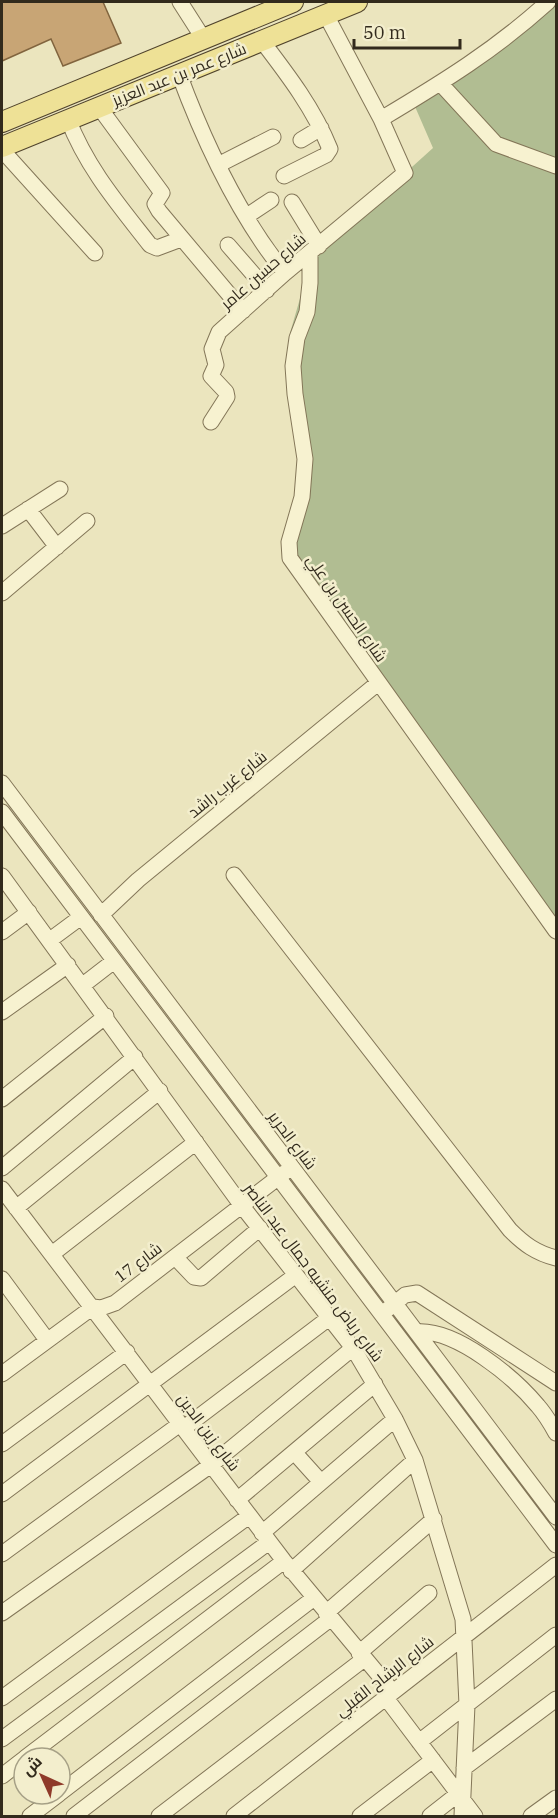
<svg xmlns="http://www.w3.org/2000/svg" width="558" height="1818" font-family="'IBM Plex Serif',Cairo,serif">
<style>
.cemetery{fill:#b1bd92}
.building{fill:#c8a575;stroke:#81643e;stroke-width:1.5}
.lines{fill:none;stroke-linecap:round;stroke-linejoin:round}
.minor-casing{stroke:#837658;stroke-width:17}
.major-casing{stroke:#50432c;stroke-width:22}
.minor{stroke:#f7f2d0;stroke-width:15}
.major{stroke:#eee196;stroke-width:20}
.labels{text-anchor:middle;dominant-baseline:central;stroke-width:5;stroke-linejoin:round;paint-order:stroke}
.street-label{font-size:16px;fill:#322a1c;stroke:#f3eecd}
</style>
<rect width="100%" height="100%" fill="#ebe5be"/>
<path class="cemetery" d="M538 2H556V932L287 544 303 491 290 333 312 257 433 148 413 102 491 46Z"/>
<path class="building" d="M2 2H103L121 43 63 66 51 39 2 61Z"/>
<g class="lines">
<defs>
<path id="minor" d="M180 2 203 38
M262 41C288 75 314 109 330 149L326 155 284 176
M179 74C205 144 238 215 285 273
M440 83 496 144 556 166
M99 107 162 193 155 204 159 211 243 311
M68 119C87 168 118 204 150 245L157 248 181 239
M381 119C443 82 495 50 548 2
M301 140 321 128
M2 150 95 253
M218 165 273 137
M292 202 319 246
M247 216 271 200
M228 245 267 290
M310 253V283L307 312 297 338 293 366 295 394 305 459 302 497 289 542 290 558 556 931
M211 422 227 397 226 392 211 376 216 365 212 349 219 332 285 273 405 173 381 119 326 15
M28 509 57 547
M2 526 60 489
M2 593 87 521
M2 783 556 1517
M2 812 556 1545
M234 875 510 1230C524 1244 536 1253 556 1258
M2 876 242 1206 353 1348 395 1419 415 1460 463 1619 467 1705 462 1816
M101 915 138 880 378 683
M2 932 29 912
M50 940 81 917
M83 985 114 961
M2 1012 68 965
M2 1099 106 1016
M2 1168 135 1057
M2 1189 284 1561 393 1692
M16 1208 160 1091
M52 1254 196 1142
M175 1257 194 1277 201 1278 260 1228
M2 1279 47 1340
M388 1309 405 1295 417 1293 556 1383
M417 1332C456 1329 514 1377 538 1406 545 1414 551 1424 556 1433
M2 1374 93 1307 101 1308 115 1303 284 1173
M184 1428 329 1318
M2 1444 127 1352
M294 1452 321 1482
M2 1494 296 1275
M237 1500 375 1384
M262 1533 395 1419
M2 1554 180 1424
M291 1571 415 1460
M2 1613 211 1465 353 1348
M326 1613 434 1519
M359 1653 429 1593
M2 1698 249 1516
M386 1698 475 1816
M2 1739 269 1542
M419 1742 556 1635
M25 1758 284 1561
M464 1768 556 1699
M2 1776 24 1759
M60 1793 314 1598
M30 1816 59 1794
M74 1816 330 1619
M159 1816 364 1659
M234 1816 556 1565
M360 1816 433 1760
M430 1816 458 1794
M531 1816 556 1798"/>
<path id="major" d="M2 122 293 2
M2 147 357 2"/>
</defs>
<use href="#minor" class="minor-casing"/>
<use href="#major" class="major-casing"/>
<use href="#minor" class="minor"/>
<use href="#major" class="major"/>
</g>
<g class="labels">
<g class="street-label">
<text transform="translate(179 74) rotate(-22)">شارع عمر بن عبد العزيز</text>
<text transform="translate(263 271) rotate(-41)">شارع حسين عامر</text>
<text transform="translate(347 608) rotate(55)">شارع الحسن بن علي</text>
<text transform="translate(227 784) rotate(-39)">شارع غرب راشد</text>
<text transform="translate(293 1140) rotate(53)">شارع الحرير</text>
<text transform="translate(138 1262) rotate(-37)">شارع 17</text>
<text transform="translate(314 1272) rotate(53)">شارع رياض منشيه جمال عبد الناصر</text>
<text transform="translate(209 1432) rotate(53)">شارع زين الدين</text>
<text transform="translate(384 1676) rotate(-38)">شارع الرشاح القبلي</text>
</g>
</g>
<rect width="558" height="1818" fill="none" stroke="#322a1c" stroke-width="6"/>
<g transform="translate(42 1776) rotate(315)"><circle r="28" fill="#f3eecd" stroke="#a6a086" stroke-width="1.5"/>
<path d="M0-4.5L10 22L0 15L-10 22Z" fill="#8f3a2a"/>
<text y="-9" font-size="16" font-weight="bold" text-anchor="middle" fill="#322a1c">ش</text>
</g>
<path d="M354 39v9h106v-9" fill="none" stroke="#322a1c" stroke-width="3"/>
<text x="363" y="39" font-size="18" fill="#322a1c" stroke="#f3eecd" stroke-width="4.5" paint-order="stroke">50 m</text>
</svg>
